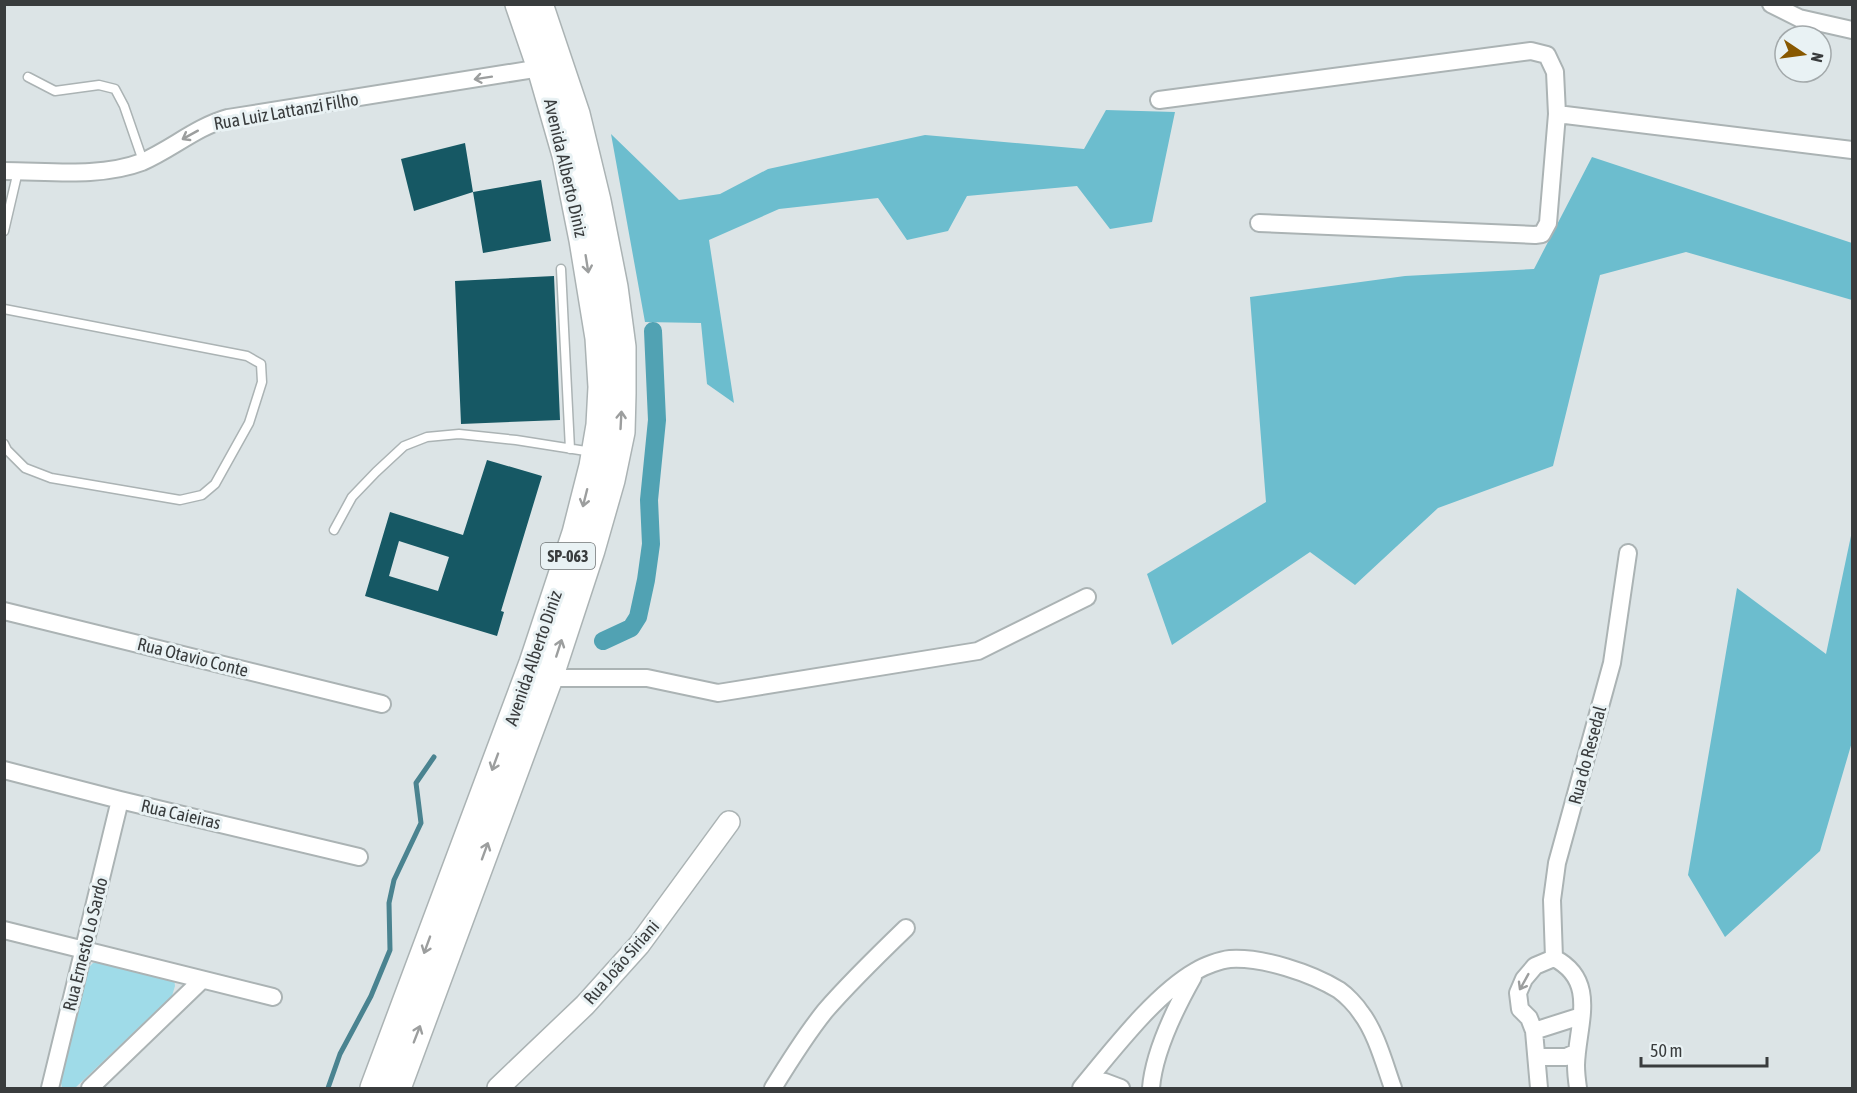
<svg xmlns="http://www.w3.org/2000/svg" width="1857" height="1093" font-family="'Asap Condensed',sans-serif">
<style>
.green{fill:#9fdbe8}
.forest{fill:#6cbdce}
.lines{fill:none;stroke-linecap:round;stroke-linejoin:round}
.stream{stroke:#4a8390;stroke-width:5}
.canal{stroke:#51a2b3;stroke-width:18}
.building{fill:#165864;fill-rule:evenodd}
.service-casing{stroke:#abb3b4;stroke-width:11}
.minor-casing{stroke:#abb3b4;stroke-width:20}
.tertiary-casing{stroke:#abb3b4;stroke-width:24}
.primary-casing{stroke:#abb3b4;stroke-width:30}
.service{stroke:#fff;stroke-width:8}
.minor{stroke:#fff;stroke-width:16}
.tertiary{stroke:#fff;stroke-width:21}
.primary{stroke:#fff;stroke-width:27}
.oneway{stroke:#9c9e9e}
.labels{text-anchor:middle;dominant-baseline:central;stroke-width:6;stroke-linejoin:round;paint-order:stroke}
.shield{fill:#e9f2f4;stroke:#6e7374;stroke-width:1.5}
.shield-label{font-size:16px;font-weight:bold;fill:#393c3d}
.street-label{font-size:18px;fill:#393c3d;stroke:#e9f2f4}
</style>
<rect width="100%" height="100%" fill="#dce4e6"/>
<path class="green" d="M102 961 174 977 175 986 172 996 75 1088H62L61 1083 86 970 93 963Z"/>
<path class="forest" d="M1106 110 1175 112 1152 222 1110 229 1077 186 967 196 948 231 907 240 878 198 779 209 709 240 734 403 707 384 701 323 645 322 611 134 679 200 720 194 768 169 925 135 1084 149Z
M1592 157 1852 243V300L1686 252 1600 275 1553 466 1438 508 1355 585 1310 552 1172 645 1147 574 1266 502 1250 297 1405 276 1534 269Z
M1852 531V742L1820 851 1725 937 1688 875 1737 588 1826 654Z"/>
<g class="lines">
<path class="stream" d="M328 1088 340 1054 371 996 390 950 389 903 394 880 421 823 416 783 434 757"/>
<path class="canal" d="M603 641 631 628 638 617 646 580 651 544 649 500 657 420 653 331"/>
</g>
<path class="building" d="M465 143 473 192 414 211 401 159Z
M541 180 551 241 483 253 473 192Z
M554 276 560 420 461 424 455 281Z
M487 460 542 476 501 611 504 612 497 636 365 596 390 512 463 535ZM399 541 449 557 438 591 389 576Z"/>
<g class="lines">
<defs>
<path id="service" d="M28 77 55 91 99 85 115 89 124 106 143 161
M4 231 18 171
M561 269 570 449
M4 309 247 356 261 364 262 382 249 423 215 484 202 495 180 500 51 478 25 468 7 450 4 444
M334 530 352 497 376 472 404 446 427 437 459 434 516 440 592 452"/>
<path id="minor" d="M1771 4 1799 18 1852 30
M1159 100 1531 51 1547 55 1555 72 1557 114 1548 223 1542 234 1535 235 1259 223
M1557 114 1852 150
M4 171C48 171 100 178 142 162 172 149 196 127 228 118L541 68
M4 611 382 704
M549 678H647L718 693 978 651 1087 597
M4 770 120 800 359 857
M4 930 273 997
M1554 958 1552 900 1557 863 1612 663 1628 553
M1554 958C1599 981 1577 1025 1576 1065 1576 1073 1577 1081 1578 1088
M1534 1031 1581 1016
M1538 1057H1566L1577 1052
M1089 1080 1105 1082 1121 1088
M50 1088 120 800
M90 1088 202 980
M773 1088C789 1062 805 1036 825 1011 850 982 878 955 906 928
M1081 1088C1111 1052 1155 994 1196 971 1204 966 1220 960 1230 959 1263 957 1311 973 1339 990 1346 995 1356 1005 1361 1013 1376 1032 1385 1066 1393 1088
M1151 1088C1154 1051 1175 1009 1193 977
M1539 1088 1534 1031 1529 1018 1520 1009 1518 993 1524 979 1535 966 1554 958"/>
<path id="tertiary" d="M498 1088 585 1005 639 945 729 822"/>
<path id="primary" d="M374 1088 533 663 576 533 593 466 600 425 602 387 599 338 583 240 566 155 541 68 519 4
M397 1088 549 678 591 550 611 480 621 432 622 394V347L614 287 597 201 576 114 539 4"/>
</defs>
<use href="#service" class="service-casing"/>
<use href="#minor" class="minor-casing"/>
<use href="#tertiary" class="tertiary-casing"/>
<use href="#primary" class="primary-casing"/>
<use href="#service" class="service"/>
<use href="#minor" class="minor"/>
<use href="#tertiary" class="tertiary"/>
<use href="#primary" class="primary"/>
</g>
<defs><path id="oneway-shaft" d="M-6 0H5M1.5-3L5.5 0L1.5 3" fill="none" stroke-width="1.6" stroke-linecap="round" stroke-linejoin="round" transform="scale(1.5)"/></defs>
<g class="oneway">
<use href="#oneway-shaft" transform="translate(483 78) rotate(171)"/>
<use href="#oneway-shaft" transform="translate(190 135) rotate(151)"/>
<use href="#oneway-shaft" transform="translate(587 264) rotate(81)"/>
<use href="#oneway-shaft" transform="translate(621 420) rotate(-87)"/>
<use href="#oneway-shaft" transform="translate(585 498) rotate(104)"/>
<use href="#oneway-shaft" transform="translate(559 648) rotate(-72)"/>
<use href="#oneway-shaft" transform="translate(495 762) rotate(110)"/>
<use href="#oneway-shaft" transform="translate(485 851) rotate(-70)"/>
<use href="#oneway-shaft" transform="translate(427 945) rotate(110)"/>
<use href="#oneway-shaft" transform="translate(1524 982) rotate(119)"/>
<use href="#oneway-shaft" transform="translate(417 1034) rotate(-69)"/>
</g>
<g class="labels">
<rect class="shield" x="541" y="543" width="54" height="26" rx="4.5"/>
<g class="shield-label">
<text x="568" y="556">SP-063</text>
</g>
<g class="street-label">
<text transform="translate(286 111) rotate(-10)">Rua Luiz Lattanzi Filho</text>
<text transform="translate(566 168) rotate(77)">Avenida Alberto Diniz</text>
<text transform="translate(193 657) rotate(14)">Rua Otavio Conte</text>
<text transform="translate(533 658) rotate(-71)">Avenida Alberto Diniz</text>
<text transform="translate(1587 755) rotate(-75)">Rua do Resedal</text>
<text transform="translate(181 814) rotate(13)">Rua Caieiras</text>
<text transform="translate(85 944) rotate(-76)">Rua Ernesto Lo Sardo</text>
<text transform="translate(621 962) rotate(-49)">Rua João Siriani</text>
</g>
</g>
<rect width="1857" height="1093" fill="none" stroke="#393c3d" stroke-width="12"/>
<g transform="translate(1803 54) rotate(103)"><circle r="28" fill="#e9f2f4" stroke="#a3a9ab" stroke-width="1.5"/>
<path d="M0-4.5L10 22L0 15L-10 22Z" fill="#885800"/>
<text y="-9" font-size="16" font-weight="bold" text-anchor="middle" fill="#393c3d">N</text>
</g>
<path d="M1641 1057v9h126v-9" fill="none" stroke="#393c3d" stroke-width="3"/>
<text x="1650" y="1057" font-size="18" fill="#393c3d" stroke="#e9f2f4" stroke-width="4.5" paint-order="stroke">50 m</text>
</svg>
